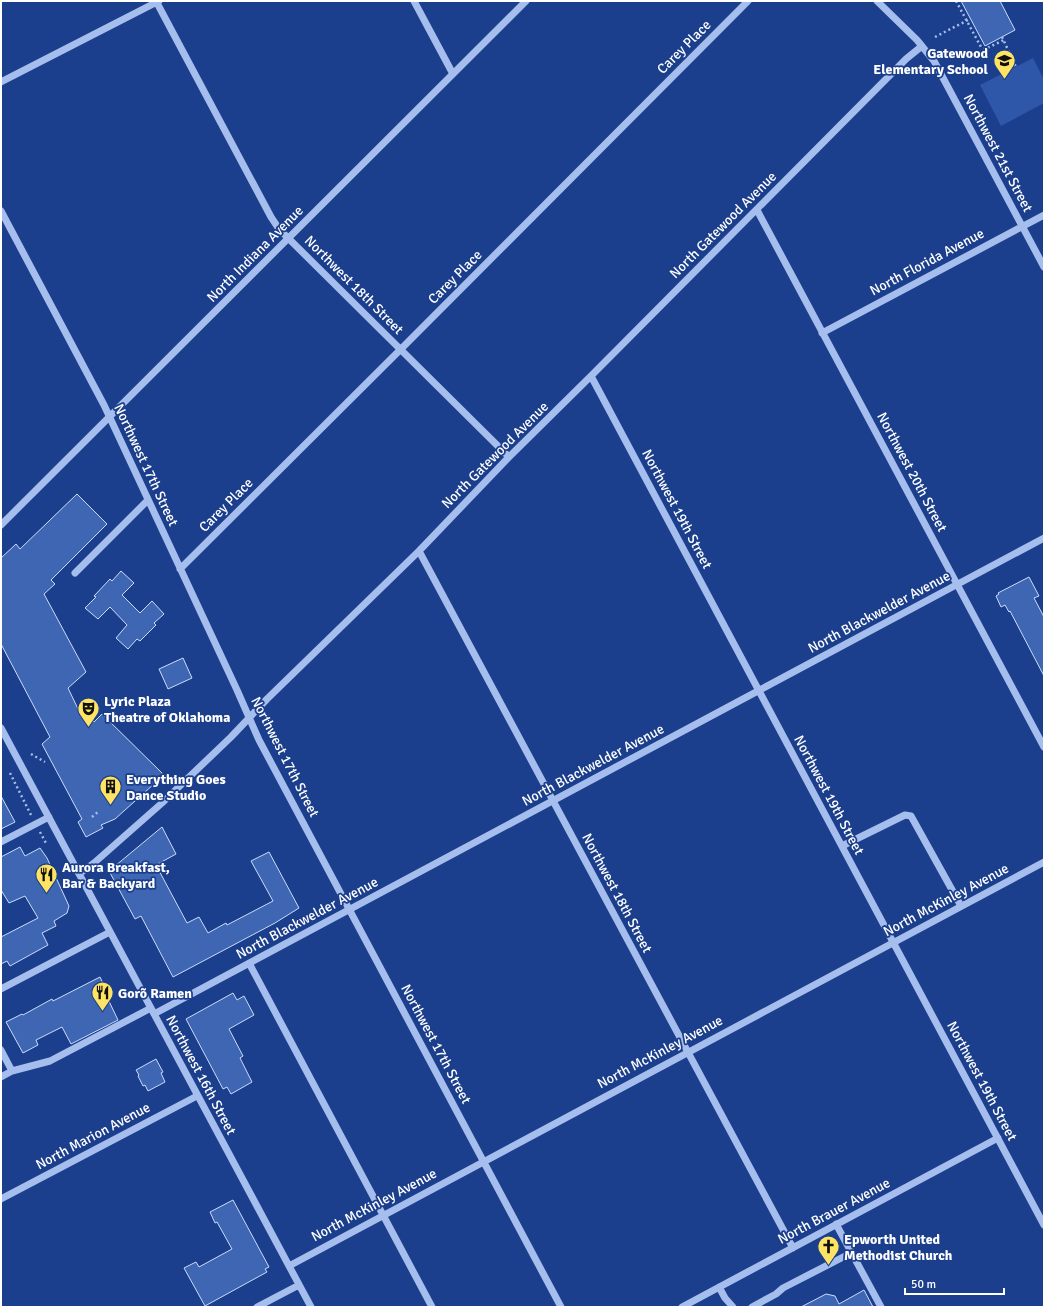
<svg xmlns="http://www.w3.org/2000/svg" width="1045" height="1308" font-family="Signika,sans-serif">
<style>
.green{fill:#2e57aa}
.building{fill:#3e66b2;stroke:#ccdbfa}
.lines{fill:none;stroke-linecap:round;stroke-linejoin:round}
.path{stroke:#a6beed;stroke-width:2.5;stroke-dasharray:2 3;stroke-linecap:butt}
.minor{stroke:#a6beed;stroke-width:7}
.labels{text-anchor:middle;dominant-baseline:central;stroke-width:3.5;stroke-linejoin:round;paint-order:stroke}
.street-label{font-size:14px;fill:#fff;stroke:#1b3f8c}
.poi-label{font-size:14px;font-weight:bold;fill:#fff;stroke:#1b3f8c;text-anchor:start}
</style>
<rect width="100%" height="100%" fill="#1b3f8c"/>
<path class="green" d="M1033 58 1044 80V103L1001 126 980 85Z"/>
<path class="building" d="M961 1H1000L1015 30 985 46Z
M77 494 107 524 51 580 55 584 44 594 86 672 68 688 79 711 82 708 94 722 102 714 164 775 115 819 101 825 103 828 86 837 78 822 82 819 42 744 50 737 1 644V558L16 544 20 549Z
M121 571 134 583 122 595 140 613 152 601 164 614 154 623 156 625 140 641 137 639 128 649 116 638 127 625 110 607 98 619 85 608 96 597 94 596 110 579 112 581Z
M1029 577 1039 596 1034 598 1044 617V676L1010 611 1009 612 1005 605 1001 607 996 596 999 594 998 593Z
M183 658 192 678 168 689 159 669Z
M1 796 15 822 1 829Z
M162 827 176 854 156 865 187 923 199 917 208 933 226 923 227 925 273 901 251 861 269 852 299 908 275 923 173 977 141 916 135 919 109 871Z
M20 847 25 856 40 848 47 858 69 906 67 913 54 921 56 926 42 933 48 945 10 966 7 961 1 964V937L38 918 25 896 9 903 1 890V857Z
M100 977 108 994 106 995 118 1020 71 1044 62 1027 36 1040 38 1045 23 1053 6 1022 22 1014 23 1015 52 999 53 1001Z
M233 993 237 1000 244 996 254 1015 229 1029 243 1056 240 1058 252 1082 231 1094 227 1087 223 1089 186 1019Z
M156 1059 163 1072 161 1073 165 1082 148 1091 145 1085 143 1086 138 1076 139 1075 136 1070Z
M233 1200 269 1267 265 1269 267 1272 205 1306 184 1268 196 1262 199 1267 232 1249 217 1222 215 1223 210 1212Z
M864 1290 873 1307H801L826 1294 835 1296 839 1304Z"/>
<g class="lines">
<path class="path" d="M956 1 981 47 985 49 1004 40
M935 37 970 19
M1002 37 1016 67
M31 754 45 762
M10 773 32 817
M92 817 98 812
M40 832 47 845"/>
<path class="minor" d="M156 1 271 217 279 229 509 457
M414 1 453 74
M877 1 917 40 934 61 1044 267
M1 82 159 1
M757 210 1044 747
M1 211 104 405 237 690 259 740 561 1307
M822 333 1044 215
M591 376 1044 1225
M1 525 526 1
M419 551 793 1248
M180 569 401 349 748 1
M75 573 148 500
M1 728 311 1307
M1 842 49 817
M842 846 905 815 911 816 961 906
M79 874 94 863 162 803 231 737 267 699 419 551 509 457 591 376 906 59 922 46
M249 963 432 1307
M1 989 110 932
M154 1014 1044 538
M1 1050 12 1071
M1 1077 12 1071 50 1061 151 1008
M1 1199 197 1096
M836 1224 881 1307
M289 1266 1044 862
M719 1287 725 1298 733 1307
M257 1307 299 1285
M682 1307 998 1138
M752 1307 776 1294 783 1288 851 1253"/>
</g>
<defs>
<symbol id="school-pin" viewBox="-11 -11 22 30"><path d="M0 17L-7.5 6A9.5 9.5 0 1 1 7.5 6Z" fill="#ffe363" stroke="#1b3f8c"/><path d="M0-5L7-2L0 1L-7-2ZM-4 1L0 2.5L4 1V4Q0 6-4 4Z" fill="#111"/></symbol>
<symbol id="theatre-pin" viewBox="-11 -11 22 30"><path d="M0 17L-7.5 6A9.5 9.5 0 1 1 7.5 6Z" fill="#ffe363" stroke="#1b3f8c"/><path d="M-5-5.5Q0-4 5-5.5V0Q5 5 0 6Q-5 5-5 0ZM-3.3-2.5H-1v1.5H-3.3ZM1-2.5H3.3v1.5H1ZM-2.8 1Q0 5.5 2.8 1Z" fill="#111"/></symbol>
<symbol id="building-pin" viewBox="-11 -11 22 30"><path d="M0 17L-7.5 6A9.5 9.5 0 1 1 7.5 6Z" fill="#ffe363" stroke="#1b3f8c"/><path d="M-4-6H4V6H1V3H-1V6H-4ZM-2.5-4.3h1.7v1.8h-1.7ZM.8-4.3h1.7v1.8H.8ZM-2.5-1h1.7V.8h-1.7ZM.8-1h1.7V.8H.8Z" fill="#111"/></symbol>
<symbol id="restaurant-pin" viewBox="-11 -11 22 30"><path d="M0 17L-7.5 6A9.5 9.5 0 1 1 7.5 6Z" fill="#ffe363" stroke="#1b3f8c"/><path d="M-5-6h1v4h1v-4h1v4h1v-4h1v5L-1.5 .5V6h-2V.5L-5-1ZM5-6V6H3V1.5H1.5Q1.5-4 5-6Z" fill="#111"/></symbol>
<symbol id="church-pin" viewBox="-11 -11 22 30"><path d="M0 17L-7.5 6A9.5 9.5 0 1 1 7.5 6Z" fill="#ffe363" stroke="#1b3f8c"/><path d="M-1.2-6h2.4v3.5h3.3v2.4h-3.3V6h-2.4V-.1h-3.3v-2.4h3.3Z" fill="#111"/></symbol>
</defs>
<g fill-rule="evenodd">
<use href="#school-pin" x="992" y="48" width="25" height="34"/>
<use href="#theatre-pin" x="76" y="696" width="25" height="34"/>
<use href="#building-pin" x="98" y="774" width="25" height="34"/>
<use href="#restaurant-pin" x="34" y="862" width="25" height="34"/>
<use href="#restaurant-pin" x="90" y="980" width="25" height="34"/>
<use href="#church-pin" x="816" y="1234" width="25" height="34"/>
</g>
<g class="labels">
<g class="street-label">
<text transform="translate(684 47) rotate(-45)">Carey Place</text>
<text transform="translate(998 153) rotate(62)">Northwest 21st Street</text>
<text transform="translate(723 225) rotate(-45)">North Gatewood Avenue</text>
<text transform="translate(255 254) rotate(-45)">North Indiana Avenue</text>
<text transform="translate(927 262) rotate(-28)">North Florida Avenue</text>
<text transform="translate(455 277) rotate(-45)">Carey Place</text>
<text transform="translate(354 285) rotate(45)">Northwest 18th Street</text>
<text transform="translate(495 455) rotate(-45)">North Gatewood Avenue</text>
<text transform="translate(146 465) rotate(65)">Northwest 17th Street</text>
<text transform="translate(912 472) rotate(62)">Northwest 20th Street</text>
<text transform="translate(226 505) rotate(-45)">Carey Place</text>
<text transform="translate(677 509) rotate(62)">Northwest 19th Street</text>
<text transform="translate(879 612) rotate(-28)">North Blackwelder Avenue</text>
<text transform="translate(285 757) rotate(63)">Northwest 17th Street</text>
<text transform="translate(593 765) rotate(-28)">North Blackwelder Avenue</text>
<text transform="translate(829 795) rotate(62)">Northwest 19th Street</text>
<text transform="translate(617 893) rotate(62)">Northwest 18th Street</text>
<text transform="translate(946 900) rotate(-28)">North McKinley Avenue</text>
<text transform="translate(307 918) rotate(-28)">North Blackwelder Avenue</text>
<text transform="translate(436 1044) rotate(62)">Northwest 17th Street</text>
<text transform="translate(660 1052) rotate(-28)">North McKinley Avenue</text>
<text transform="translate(201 1075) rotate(62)">Northwest 16th Street</text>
<text transform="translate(982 1081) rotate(62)">Northwest 19th Street</text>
<text transform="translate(93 1136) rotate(-28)">North Marion Avenue</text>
<text transform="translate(374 1205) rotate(-28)">North McKinley Avenue</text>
<text transform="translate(834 1211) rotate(-28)">North Brauer Avenue</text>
</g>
<g class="poi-label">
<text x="988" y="53" text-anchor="end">Gatewood<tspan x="988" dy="16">Elementary School</tspan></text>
<text x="104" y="701">Lyric Plaza<tspan x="104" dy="16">Theatre of Oklahoma</tspan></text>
<text x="126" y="779">Everything Goes<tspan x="126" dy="16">Dance Studio</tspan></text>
<text x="62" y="867">Aurora Breakfast,<tspan x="62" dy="16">Bar &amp; Backyard</tspan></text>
<text x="118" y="993">Gorõ Ramen</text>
<text x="844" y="1239">Epworth United<tspan x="844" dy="16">Methodist Church</tspan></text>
</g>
</g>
<rect width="1045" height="1308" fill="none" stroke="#ffffff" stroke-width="4"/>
<path d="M905 1288v6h99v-6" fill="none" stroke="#ffffff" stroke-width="2"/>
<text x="911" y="1288" font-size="12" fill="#ffffff" stroke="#1b3f8c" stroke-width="3" paint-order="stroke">50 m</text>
</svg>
